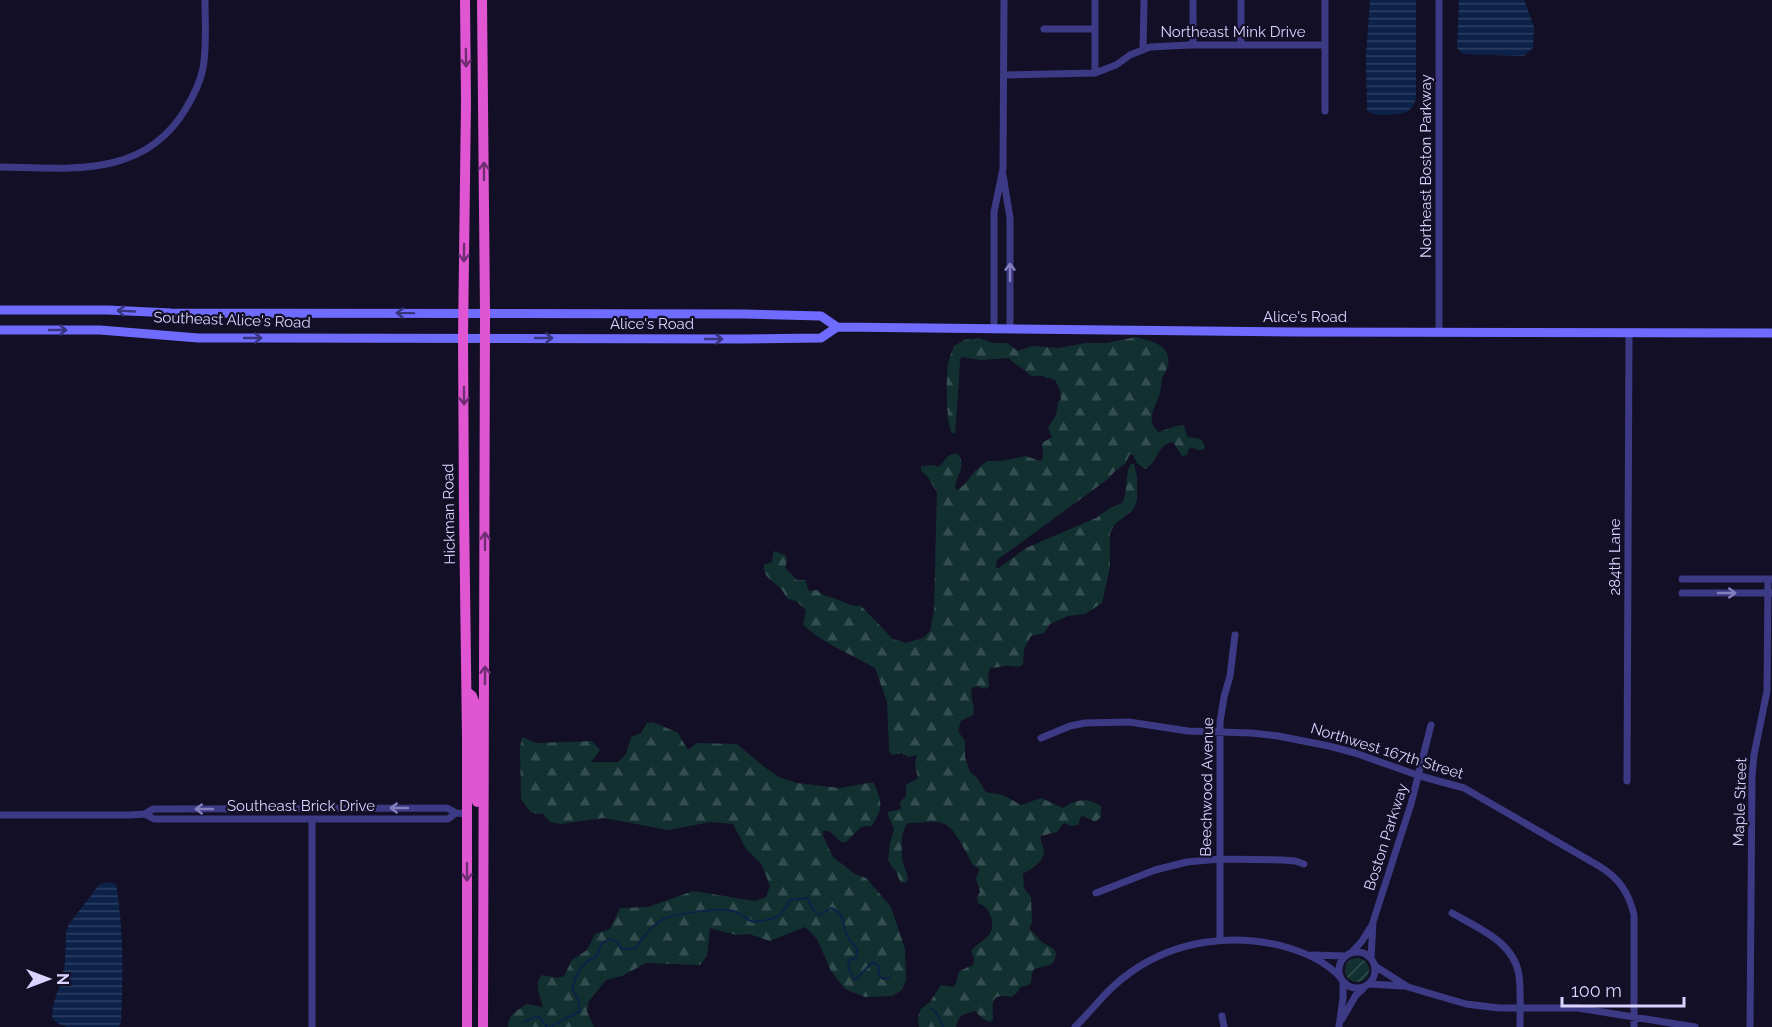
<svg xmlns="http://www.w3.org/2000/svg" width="1772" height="1027" font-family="Raleway,sans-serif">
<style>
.forest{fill:url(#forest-firs)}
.garden{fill:url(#garden-furrows)}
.water{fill:url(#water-rules)}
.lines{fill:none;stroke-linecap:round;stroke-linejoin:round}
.stream{stroke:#0c2248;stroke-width:2}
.minor{stroke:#3d3a85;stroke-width:7}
.secondary{stroke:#6f6bff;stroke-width:9}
.trunk{stroke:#e055d1;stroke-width:10}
.oneway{stroke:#6f2e73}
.oneway2{stroke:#837fbc}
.oneway3{stroke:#38347d}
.labels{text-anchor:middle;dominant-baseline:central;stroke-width:4.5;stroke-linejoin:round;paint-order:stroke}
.street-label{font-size:15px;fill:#d9d4ff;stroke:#130f26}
</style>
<defs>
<pattern id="forest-firs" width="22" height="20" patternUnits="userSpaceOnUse" patternTransform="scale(1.5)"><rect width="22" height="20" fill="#12302f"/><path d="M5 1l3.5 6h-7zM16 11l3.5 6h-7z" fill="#344d4e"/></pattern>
<pattern id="garden-furrows" width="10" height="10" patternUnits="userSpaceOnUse" patternTransform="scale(1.5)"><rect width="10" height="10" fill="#12302f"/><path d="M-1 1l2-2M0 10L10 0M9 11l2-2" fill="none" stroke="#344d4e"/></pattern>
<pattern id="water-rules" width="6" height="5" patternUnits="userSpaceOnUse" patternTransform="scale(1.5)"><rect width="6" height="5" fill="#0c2248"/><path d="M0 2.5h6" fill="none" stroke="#2f4163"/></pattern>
</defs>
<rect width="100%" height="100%" fill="#130f26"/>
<path class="forest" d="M1136 337C1151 341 1172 345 1168 365 1167 370 1164 374 1162 378 1161 383 1161 388 1160 393 1156 406 1144 421 1159 432L1176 426 1184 425 1187 436C1195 440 1203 435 1205 448L1203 450H1198L1190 447 1187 455 1182 456 1173 442C1156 445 1158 463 1145 469L1137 463 1133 455 1130 454 1125 464 1115 471 1108 479 997 560 996 568H999L1026 548 1096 518 1110 508 1122 503C1129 491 1124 474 1131 464H1134L1137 477V500L1133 510 1115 524 1110 533V567L1102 603 1085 614 1068 616 1050 624 1044 633 1031 636 1024 649 1023 665C1015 669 1012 665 1004 666 999 667 995 668 990 668L988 676 989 687 984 689 977 686 972 688C969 698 976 704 973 715L961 721 958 731 965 741V757L970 772 977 778 986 792 1003 795 1021 805 1041 798 1063 808C1075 799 1088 797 1101 806V817L1095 822 1083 816 1081 817 1078 825 1072 826 1064 823 1057 832 1041 836C1040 843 1044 845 1044 851 1044 862 1031 869 1023 874L1024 888 1031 897 1032 923 1029 928 1042 942 1054 949 1056 954 1054 962 1050 965 1034 969C1028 980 1037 985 1020 987L1018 992 1011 997C989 993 993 1003 993 1020L990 1022 983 1019 975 1011C963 1015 959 1013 956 1027H919L918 1017 921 1009 930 1002 941 985 954 987C962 970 952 974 973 965L974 959 971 951C981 939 997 937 991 917 988 909 985 906 978 903L977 897 980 892 976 879 979 870 978 868 973 865C966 854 955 826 942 823 931 820 919 824 908 823 900 831 901 852 903 863 904 868 907 873 908 878L905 883 900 882 896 871 892 867 888 860 890 843 894 829 888 815V812L901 809 900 802 906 796V785L918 778 915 765 917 755 909 757 900 753 892 755 889 751 887 702 875 668C851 654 824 644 803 625L806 610 796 601 788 599C785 595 782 589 778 586 771 579 763 577 764 565L772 562 773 553 774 551 785 555 787 560 785 568 797 580H805L809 591 817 590C824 597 828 596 836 599 847 603 849 606 861 606L893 639 906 643 923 638 930 631 934 610 937 492 927 476 921 471V466L933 465 938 467C946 462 946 452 958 454 967 467 956 475 955 488L957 490 964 485 975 471 987 461H1001L1025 456 1041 461 1043 458 1042 443 1052 437 1048 428 1056 415 1058 403 1061 399 1060 390 1055 380 1042 376H1031C1024 369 1015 365 1009 358L981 360 962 357 960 360C959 385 957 409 955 434L952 433C946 424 946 377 948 364 949 358 952 352 954 346L964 340 979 338 993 343H1007L1018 351 1032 346 1059 348 1085 343H1106Z
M653 722 678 733 688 750 697 743 737 744 767 769 781 778 797 783 840 788 873 782C883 802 883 808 872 826L861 827 846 842H841L829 831H823V836L833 857 855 874 866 878 891 907 905 949 906 980 902 990 892 996 865 997 845 989 831 971 817 939 805 927 770 941 749 934 736 935 710 928 707 956 700 965 646 963 622 976 606 980 589 1001 587 1011 594 1027H508C508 1014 518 1010 527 1004L543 1007C540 996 533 984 542 975L558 978 564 976 572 960 587 950 595 934 610 929 620 908 648 907 693 891 755 901 766 897 770 886 762 865 746 849 733 824 711 822 668 830 604 818 561 824 550 822 543 814 531 813 521 799 520 748 522 737 536 743 592 741 600 750 591 762H618L626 754 631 737 641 733 647 723Z"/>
<path class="garden" d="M1345 970a12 12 0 1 1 24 0a12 12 0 1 1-24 0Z"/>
<path class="water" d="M1370 0H1416V98L1414 105 1407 112C1396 115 1375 118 1367 110L1366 55Z
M1459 0H1524L1534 27 1533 48 1524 56 1463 54 1457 48Z
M109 882 116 884C124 931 123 975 121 1022L119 1027H67L59 1024 52 1018 53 1005 61 982 65 962 66 933 69 924 100 884Z"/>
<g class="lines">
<path class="stream" d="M932 1009 936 1012 943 1027
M524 1022 538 1016 547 1027
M550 1027 580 1011 578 998 572 989C577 972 581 963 597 956L601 944 609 939 616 941 622 949H635C642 939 649 928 660 921 670 914 720 907 733 911 740 913 746 919 753 922 775 919 780 920 790 900L808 898 813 910 819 915 831 908C848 915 840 924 848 937 850 941 854 945 857 949L856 958 849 960 848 968 855 980 873 962C880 966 879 968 879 975L883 979 890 978"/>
<path class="minor" d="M1193 0V45
M1044 29H1095
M1241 45V0
M1143 50 1144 0
M1095 73V0
M1004 75 1095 73 1116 65 1130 55 1150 47 1189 45H1325
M1325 111V0
M0 167C69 168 143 179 185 110 193 97 200 84 203 68 207 47 205 22 205 0
M1003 175 1010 218V330
M994 330V212L1003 169 1004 0
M1439 333V0
M1682 579H1772
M1682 593H1772
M1041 738 1070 726 1085 723 1129 722 1188 731 1251 733 1278 736 1329 746 1355 753 1420 776 1464 788 1599 866C1619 878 1629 893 1634 915V1027
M1627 781 1629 333
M145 814 154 819H448L456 813
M0 815H130L145 814 153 809 447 808 456 813 467 814
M312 819V1027
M1096 893 1155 870 1187 862 1220 859 1283 860 1295 861 1304 864
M1452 913C1478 928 1514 942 1519 975 1521 992 1520 1010 1520 1027
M1220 940V722L1224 697 1230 676 1235 635
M1339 970a18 18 0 1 1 36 0a18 18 0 1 1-36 0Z
M1352 952 1362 941 1372 925
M1312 955 1345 956
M1371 958 1373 922 1411 804 1431 725
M1375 966 1408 987 1466 1004 1499 1008H1578L1695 1027
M1369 984 1403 986
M1222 1016 1224 1027
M1342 1019 1356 995 1363 989
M1075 1027C1094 1008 1109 987 1131 972 1176 940 1236 932 1289 948 1309 954 1326 962 1340 977
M1339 1027 1343 998V982
M1750 1027 1752 776 1754 755 1767 691 1768 579"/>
<path class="secondary" d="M0 310H108L171 313 743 314 821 316 837 327 1295 332 1772 333
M0 330H100L198 338 742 339 821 338 837 327"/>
<path class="trunk" d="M465 0 466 101 463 338 464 510 467 739V1027
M482 0 485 313 483 1027
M467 692 472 696 476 707 477 802"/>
</g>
<defs><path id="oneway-shaft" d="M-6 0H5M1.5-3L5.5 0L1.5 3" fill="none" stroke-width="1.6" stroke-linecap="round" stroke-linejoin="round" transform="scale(1.5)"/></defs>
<g class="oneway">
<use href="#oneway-shaft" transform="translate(466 58) rotate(89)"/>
<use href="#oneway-shaft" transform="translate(484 171) rotate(-90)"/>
<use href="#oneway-shaft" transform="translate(464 253) rotate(91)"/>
<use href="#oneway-shaft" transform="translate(464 396) rotate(90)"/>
<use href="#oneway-shaft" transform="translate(485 541) rotate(-90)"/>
<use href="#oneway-shaft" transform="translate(485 675) rotate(-90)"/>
<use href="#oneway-shaft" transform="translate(467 872) rotate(90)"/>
</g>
<g class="oneway2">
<use href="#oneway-shaft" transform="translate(1010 272) rotate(-90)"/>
<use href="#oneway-shaft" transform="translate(1727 593)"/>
<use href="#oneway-shaft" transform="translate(399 808) rotate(180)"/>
<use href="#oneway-shaft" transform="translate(204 809) rotate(180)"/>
</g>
<g class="oneway3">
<use href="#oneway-shaft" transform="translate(126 311) rotate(-177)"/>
<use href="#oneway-shaft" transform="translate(405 313) rotate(-179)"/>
<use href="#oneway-shaft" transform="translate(58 330)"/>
<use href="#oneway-shaft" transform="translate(253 338)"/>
<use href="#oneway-shaft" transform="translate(544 338)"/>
<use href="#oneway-shaft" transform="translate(714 339)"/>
</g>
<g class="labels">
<g class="street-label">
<text x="1233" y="32">Northeast Mink Drive</text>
<text transform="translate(1426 166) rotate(-90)">Northeast Boston Parkway</text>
<text x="1305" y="317">Alice's Road</text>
<text transform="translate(232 320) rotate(2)">Southeast Alice's Road</text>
<text x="652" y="324">Alice's Road</text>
<text transform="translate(449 514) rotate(-91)">Hickman Road</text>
<text transform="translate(1615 557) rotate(-90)">284th Lane</text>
<text transform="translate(1387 751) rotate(17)">Northwest 167th Street</text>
<text transform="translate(1207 787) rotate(-89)">Beechwood Avenue</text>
<text transform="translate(1740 802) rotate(-88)">Maple Street</text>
<text x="301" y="806">Southeast Brick Drive</text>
<text transform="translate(1386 837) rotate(-72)">Boston Parkway</text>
</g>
</g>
<g transform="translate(48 979) rotate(90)" stroke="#130f26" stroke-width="4.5" paint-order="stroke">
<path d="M0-4.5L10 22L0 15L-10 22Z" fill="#d9d4ff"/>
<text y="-9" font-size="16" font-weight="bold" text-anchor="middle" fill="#d9d4ff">N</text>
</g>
<path d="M1562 997v9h122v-9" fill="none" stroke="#d9d4ff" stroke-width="3"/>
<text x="1571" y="997" font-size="18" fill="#d9d4ff" stroke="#130f26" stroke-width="4.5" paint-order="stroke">100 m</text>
</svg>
